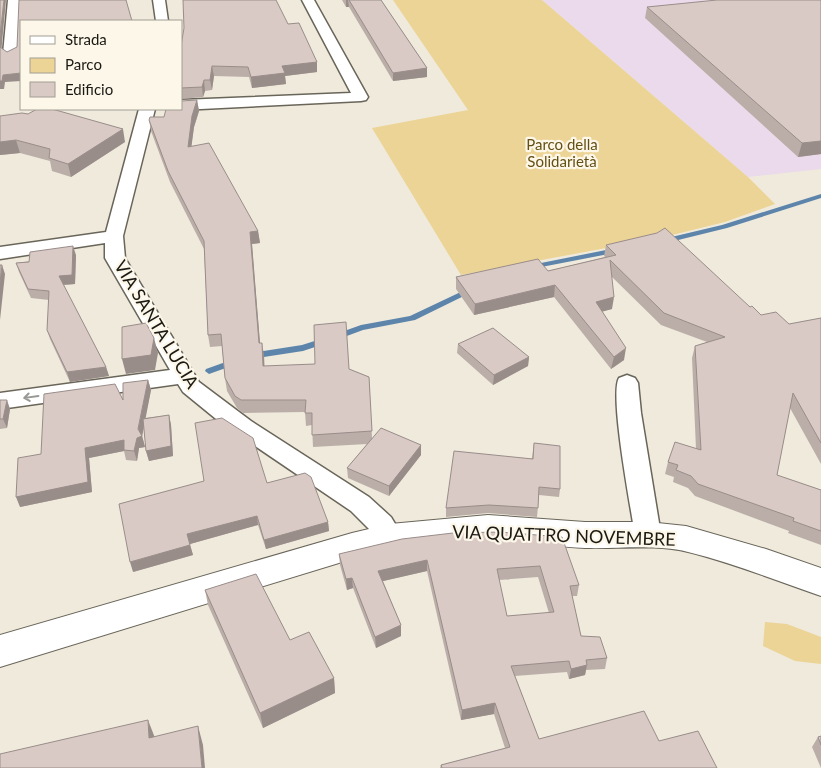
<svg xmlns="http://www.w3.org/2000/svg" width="821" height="768" font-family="Lato,sans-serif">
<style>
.industrial{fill:#ebdaeb}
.green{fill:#ecd496}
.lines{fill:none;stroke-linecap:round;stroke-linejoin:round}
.stream{fill:#5d85ab;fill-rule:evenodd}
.minor-casing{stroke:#696559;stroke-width:3}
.tertiary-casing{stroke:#696559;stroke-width:2}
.minor{fill:#fff;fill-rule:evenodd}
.tertiary{fill:#fff;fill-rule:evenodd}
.wall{fill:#bbaea9;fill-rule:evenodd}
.shaded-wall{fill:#998d8a}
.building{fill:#dacac5;stroke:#998d8a;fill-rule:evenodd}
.oneway{stroke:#989895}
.labels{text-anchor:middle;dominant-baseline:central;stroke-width:4.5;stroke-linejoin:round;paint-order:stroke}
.far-park-label{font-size:15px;fill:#645015;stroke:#fdf7e9}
.street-label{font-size:18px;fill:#1a1914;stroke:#fdf7e9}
</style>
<rect width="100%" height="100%" fill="#efeadc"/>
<path class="industrial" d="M542 0H821V169L748 177Z"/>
<path class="green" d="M393 0H542L748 177 775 204 725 222 660 238 461 275 372 128 468 110Z
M765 622 787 624 821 637V664L795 661 763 646Z"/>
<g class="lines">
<path class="stream" d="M821 194V198L727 228 666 243 662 241 663 239 722 225Z
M616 248 620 250 619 252 531 269 527 267 531 265Z
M467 289H473L474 291 415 320 363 330 336 340 332 337 333 335 361 325 410 316Z
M324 338 327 339 328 341 327 343 303 351 251 359 247 356 251 353 302 345Z
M234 359 237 360 238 362 237 364 209 374 205 371 206 369Z"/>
<defs>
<path id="minor" d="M8 0H20L17 54 10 58 3 54Z
M153 0H165L168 21H156Z
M302 0H314L368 97 366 100 361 101 181 110 178 109H181V100L351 93Z
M139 109H155L123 236 125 258 199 382 251 421 369 497 391 517 403 537 399 544 390 547 381 544 372 532 351 511 221 423 183 392 178 384 0 409V393L170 370 105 258V243L0 259V247L106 232Z
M627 375 635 378 638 383 641 413 661 535 657 542 648 545 639 542 635 535C631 509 609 394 619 378Z"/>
<path id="tertiary" d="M488 515 585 522H648L686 526 766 549 821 568V596C777 581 733 563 688 552 655 544 619 549 585 548 553 547 520 540 487 541 441 541 396 548 352 559L0 667V635L352 533 390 524Z"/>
</defs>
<use href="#minor" class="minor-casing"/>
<use href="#tertiary" class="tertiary-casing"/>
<use href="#minor" class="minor"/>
<use href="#tertiary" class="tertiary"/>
</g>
<path class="wall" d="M342 0H381L427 68V77L393 81 349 7H346Z
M821 0V154L798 157 645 18 647 7Z
M288 24 317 62V72L285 76 286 84 252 88 249 77 214 76 212 90 205 91 203 97 181 99V46Z
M197 100 199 111 194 127 191 146 258 231 260 243 252 244 260 343 264 355V366L349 369 369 377 372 438 421 445V455L389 496 348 478 347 468 367 444 313 447 312 425 306 426 305 412 243 413 237 408 227 391 225 378 222 346 210 347 208 335 204 249 170 182 151 131 149 120 164 117Z
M0 116 125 142 71 177 52 171 50 161 20 153 0 155Z
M606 245 750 307 761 315 789 324 821 318V464L790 408 777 475 821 490V545L788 533 789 531 695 496 688 488 673 482 674 477 665 474 668 462 696 449 692 358 695 346 707 342 661 325 611 276 612 309 602 311 624 360 611 369 554 297 474 315 456 289V277L548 271 605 257 604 256Z
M76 255 75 284 63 285 106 367 109 376 70 382 50 339 47 330 49 300 31 298 19 272 16 263Z
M458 344 529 357 528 366 493 385 457 353Z
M148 380 151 390 145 418 169 415 171 425 173 456 149 461 146 451 144 426 142 435 145 447 139 448 137 461 126 460 124 451 89 458 92 492 20 507 41 454 123 400Z
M0 400 10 409 7 428 0 429Z
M534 443 560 489 559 497 539 495 537 517 488 513 446 517V508L532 458Z
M267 483 328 522 329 531 266 549 258 525 190 544 193 555 133 572Z
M500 532 579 585 577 596H572L581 636 607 658 605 669 586 670 585 675 569 679 567 672 515 676 539 739 659 741 717 768H440L441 765 505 748 494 714 461 720 427 571 383 581 401 625V636L376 648 353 588 347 590 340 565 339 554ZM538 577 549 613 507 616 499 580Z
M205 590 334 678 335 693 263 728 208 605Z
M821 736V768L812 747 818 737Z"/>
<path class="shaded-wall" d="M4 0H6L1 54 0 50V36Z
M346 0H348L349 7H346Z
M317 62V72L285 76 286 84 252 88 251 77 282 66Z
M212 66 214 76 212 90 210 80Z
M427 68V77L393 81V73Z
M21 73V81L5 82 4 89H0V81L3 75Z
M204 80 205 91 203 97 202 87Z
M197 100 199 111 194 127 190 158 188 147 192 116Z
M123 129 125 142 71 177 68 164Z
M16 140 20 153 0 155V142Z
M821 141V154L798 157 802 143Z
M258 231 260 243 252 244 261 356 259 343 250 232Z
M73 246 76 255 75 284 61 285 59 276Z
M2 265 5 274 0 320V283Z
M555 285 554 297 474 315 475 304Z
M614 297 612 309 594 314 596 302Z
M154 338 158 353 155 370 126 374 122 359Z
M262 343 264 355 265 378 263 366Z
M626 348 624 360 611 369 614 357Z
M529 357 528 366 493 385 494 375Z
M106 367 109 376 70 382 67 372Z
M148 380 151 390 142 437V436L145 447 139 448 137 461 134 451Z
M7 400 10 409 7 428 3 419Z
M169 415 171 425 173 456 149 461 146 451Z
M124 440V451L89 458 92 492 20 507 16 497 85 448Z
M421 445V455L389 496V486Z
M257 516 258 525 190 544 187 534Z
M328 522 329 531 266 549 264 540Z
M190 545 193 555 133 572 130 562Z
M427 560V571L379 582 378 571Z
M352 578 353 588 347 590 346 579Z
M401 625V636L376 648 375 637Z
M587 665 585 675 569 679 571 669Z
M334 678 335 693 263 728 260 713Z
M495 703 494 714 461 720 462 710Z
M148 720 155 738H149Z
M198 726 203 745 205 768H202Z"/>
<path class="building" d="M0 0H4L0 36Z
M19 0H126L132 21H21V73L3 75 2 81H0V47L7 52 17 47Z
M183 0H276L288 24 299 23 317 62 282 66 285 73 251 77 248 67 212 66 210 80H204L202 87 181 88V46L184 28Z
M349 0H381L427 68 393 73Z
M717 0H821V141L802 143 647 7Z
M197 100 192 116 188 147 209 143 258 231 250 232 259 343H262L263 366 315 364 314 325 346 322 349 369 369 377 372 431 312 435V413H305L306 400H241L235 396 225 378 221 334 208 335 204 241 168 171 149 120 150 117H164L166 109H181V101Z
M37 109H52L123 129 68 164 49 158 50 149 16 140 0 142V116L22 113 28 114Z
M665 228 750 307 752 306 761 315 776 312 789 324 821 318V443L793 393 777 475 821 490V531L793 521 794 518 698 484 691 476 676 470 678 465 668 462 675 442 701 450 695 346 725 337 664 313 610 260 614 297 596 302 626 348 614 357 555 285 475 304 456 277 538 259 548 271 616 255 606 245 657 233Z
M73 246 72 275 59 276 106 367 67 372 47 330 49 291 28 289 16 263 29 262 30 252Z
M0 265H2L0 283Z
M146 323 154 338 151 355 122 359V327Z
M493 328 529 357 494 375 458 344Z
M148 380 138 429 142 436 137 438 134 451 124 450V440L85 448 88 482 16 497 18 458 41 454 44 394 115 384 123 400V383Z
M0 400H7L3 419H0Z
M169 415 171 446 146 451 143 419Z
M222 418 253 438 267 483 305 473 311 477 328 522 264 540 257 516 187 534 190 545 130 562 119 504 204 481 195 423Z
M381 428 421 445 389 486 347 468Z
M534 443 560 446V489L539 487 538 508 489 505 446 508 454 451 533 459Z
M500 532 562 537 579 585 570 586 581 636 600 637 607 658 586 660 587 665 571 669 569 661 511 666 539 739 644 711 659 741 698 731 717 768H442L441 765 510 747 495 703 462 710 427 560 378 571 401 625 375 637 352 578 346 579 339 554 402 539 453 533ZM540 566 554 612 507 616 497 569Z
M256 574 290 640 309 632 334 678 260 713 205 590Z
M148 720 149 738 198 726 202 768H0V754Z
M821 736V745L818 737Z"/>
<defs><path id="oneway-shaft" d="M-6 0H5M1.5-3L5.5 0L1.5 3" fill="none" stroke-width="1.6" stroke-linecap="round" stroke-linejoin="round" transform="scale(1.25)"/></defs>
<use class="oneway" href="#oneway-shaft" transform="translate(31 397) rotate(172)"/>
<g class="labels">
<g class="far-park-label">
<text x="562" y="144">Parco della<tspan x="562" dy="17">Solidarietà</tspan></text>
</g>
<g class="street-label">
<text transform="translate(157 324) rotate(59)">VIA SANTA LUCIA</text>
<text transform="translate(564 535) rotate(2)">VIA QUATTRO NOVEMBRE</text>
</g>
</g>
<rect x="20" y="20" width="162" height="90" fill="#fdf7e9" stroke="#a29e94"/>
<rect x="30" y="36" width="25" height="8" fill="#ffffff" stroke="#a29e94"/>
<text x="65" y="45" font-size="15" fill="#1a1914">Strada</text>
<rect x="30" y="58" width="25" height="15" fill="#ecd496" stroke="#a29e94"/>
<text x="65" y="70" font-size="15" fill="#1a1914">Parco</text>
<rect x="30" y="82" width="25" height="15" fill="#dacac5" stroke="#a29e94"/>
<text x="65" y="95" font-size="15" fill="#1a1914">Edificio</text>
</svg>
